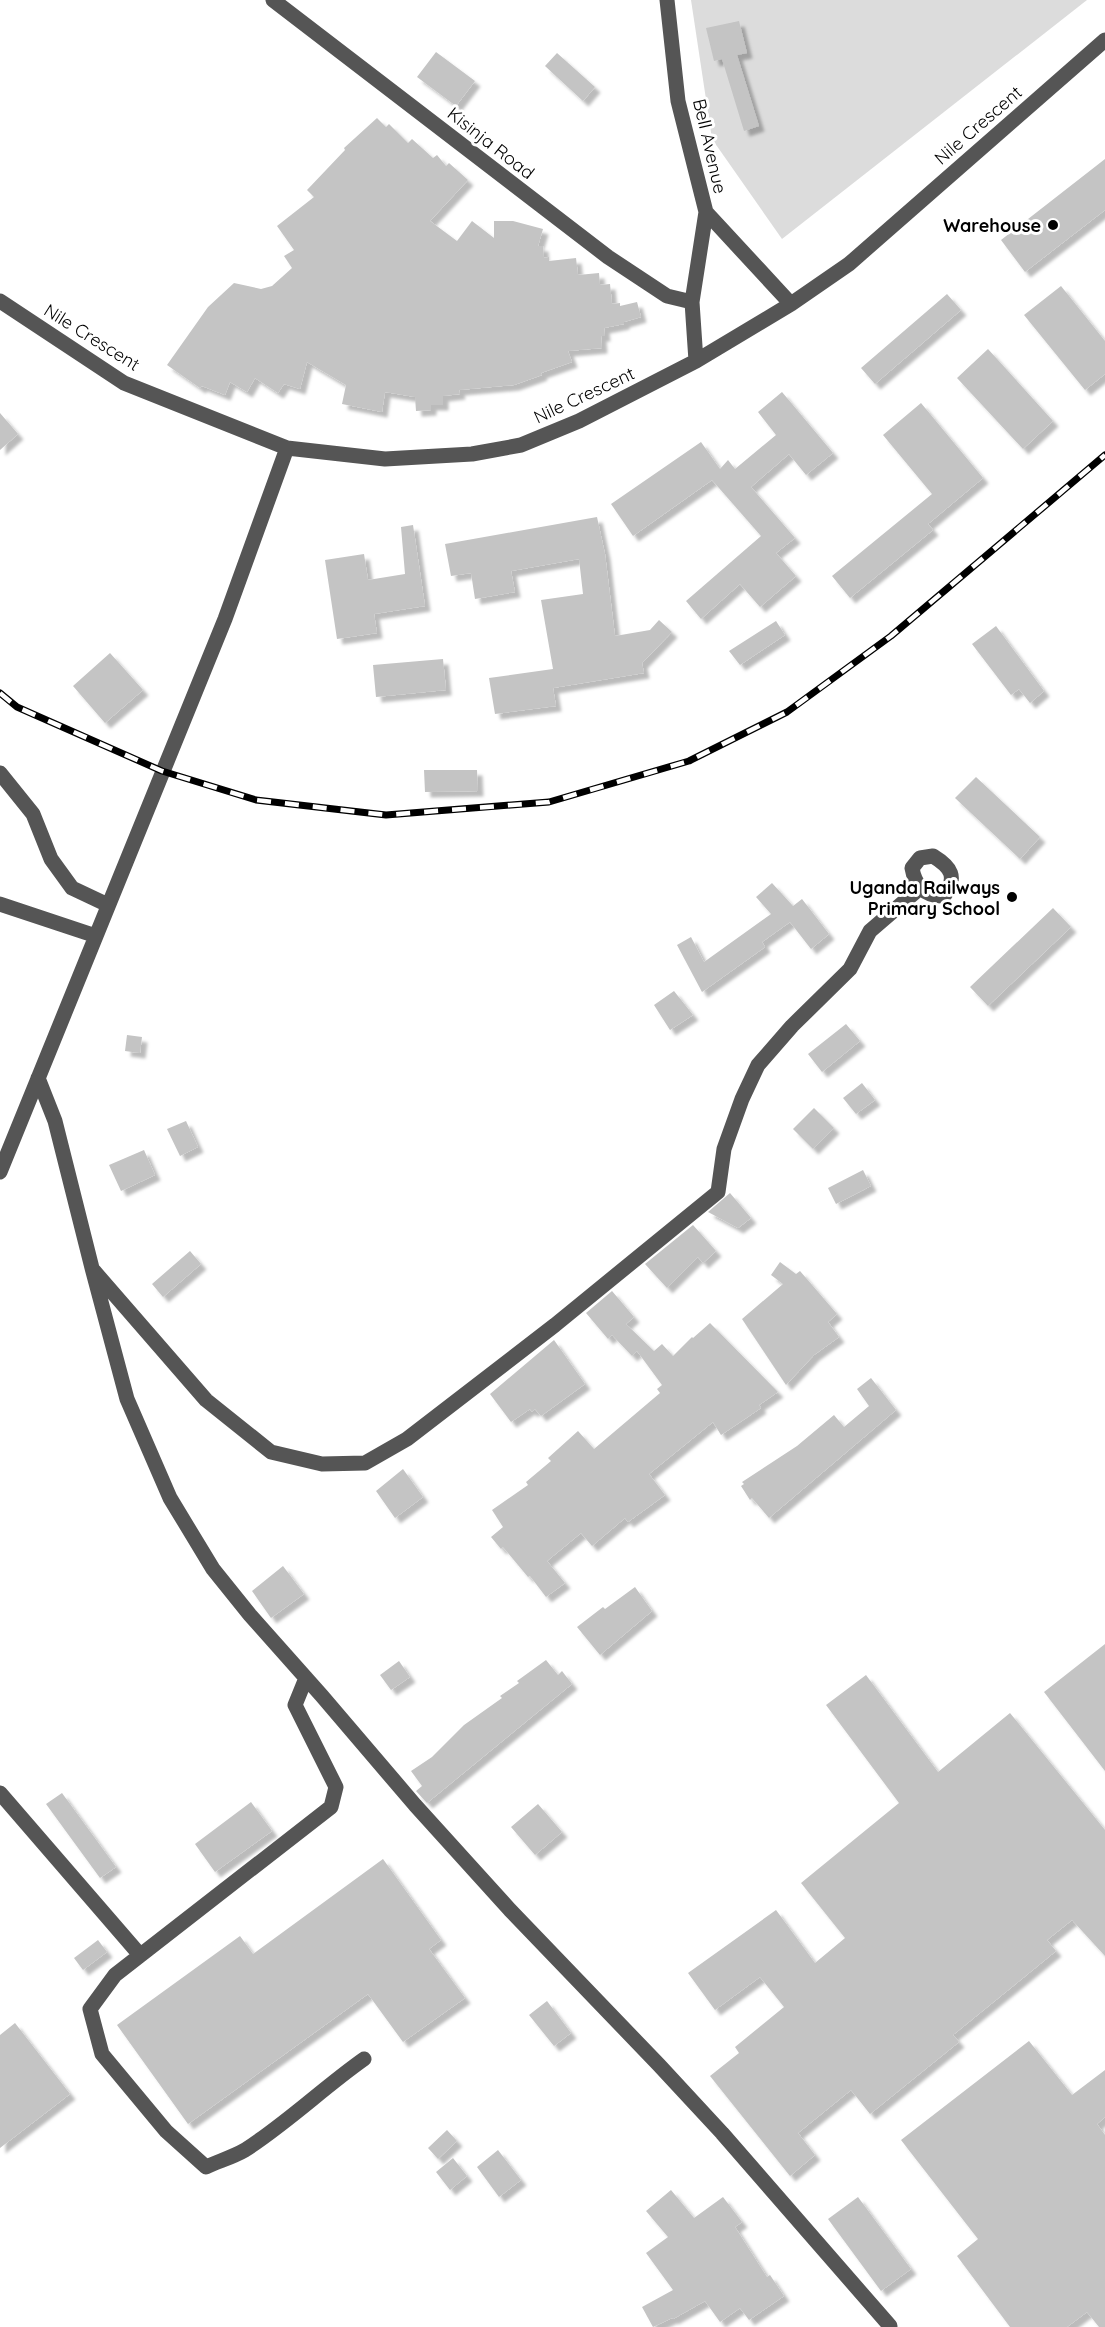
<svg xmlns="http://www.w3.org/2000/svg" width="1105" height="2327" font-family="Quicksand,sans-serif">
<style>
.green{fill:#dcdcdc}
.building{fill:#c4c4c4;filter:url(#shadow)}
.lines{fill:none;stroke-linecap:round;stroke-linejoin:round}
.minor{stroke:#555;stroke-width:15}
.rail-casing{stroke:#000;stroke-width:7}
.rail{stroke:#fff;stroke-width:4.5;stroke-dasharray:14;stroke-linecap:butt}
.poi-dot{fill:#000;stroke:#fff;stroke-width:2}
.labels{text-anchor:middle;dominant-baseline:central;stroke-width:6;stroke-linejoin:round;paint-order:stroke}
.street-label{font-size:18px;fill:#000;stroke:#fff}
.poi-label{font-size:18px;font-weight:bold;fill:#000;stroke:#fff;text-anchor:end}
</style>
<defs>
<filter id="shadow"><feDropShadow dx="5.5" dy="5.5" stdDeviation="1.5" flood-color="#0004"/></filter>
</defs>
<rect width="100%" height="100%" fill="#fff"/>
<path class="green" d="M691 0H1087L782 239 712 139Z"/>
<path class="building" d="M739 21 747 53 737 55 759 126 744 131 722 59 714 61 706 28Z
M436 52 475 81 456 106 417 77Z
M557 53 595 87 583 101 545 66Z
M377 118 386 127 389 124 408 143 412 139 433 158 437 155 446 166 449 163 468 180 430 221 457 241 472 221 494 238V221H513L543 229 538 246H543L544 258 549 257V261L576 258 578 275 599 273 600 285 610 284 612 304 620 303V306L637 302 641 317 624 322V324L604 328 605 336H601L602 348 568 351 572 362 541 373 542 375 514 385 459 390 460 394 443 396V405H431V410L416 411 415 397 385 392 382 412 342 404 346 385 307 362 300 389 284 384 278 393 255 378 247 392 230 382 225 395 202 386 200 388 167 365 208 307 234 283 261 289 272 286 292 268 284 256 294 250 277 226 314 197 307 190 345 150 344 148Z
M1105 159V210L1025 272 1001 240Z
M1061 286 1105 341V374L1085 390 1024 315Z
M947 294 961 310 875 384 861 368Z
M988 349 1053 421 1023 449 957 378Z
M782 392 833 453 806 475 789 454 751 487 795 538 776 553 796 576 760 607 740 584 701 619 686 601 761 536 712 480 633 536 611 504 701 442 720 469 728 460 735 469 776 435 758 412Z
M921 403 983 478 928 524 933 530 850 598 832 576 932 494 883 435Z
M0 413 18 434 0 450Z
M597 517 605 554 615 636 650 630 659 620 672 632 642 663 644 673 553 688 556 706 495 714 489 678 553 669 541 600 583 594 579 559 511 571 515 592 475 599 471 573 451 576 445 544Z
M413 525 425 606 374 614 377 633 337 639 325 560 364 554 368 580 405 574 401 527Z
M776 621 785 635 740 665 729 651Z
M996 626 1044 691 1030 703 1019 689 1011 695 972 644Z
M110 653 143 690 105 723 73 686Z
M443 659 446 690 376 697 373 665Z
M424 770H477L478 791 425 792Z
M976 777 1040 837 1020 859 955 798Z
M772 883 793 906 802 899 829 934 811 949 790 922 762 942 765 947 702 992 677 945 691 937 704 962 771 914 756 897Z
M1053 908 1071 927 988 1006 970 987Z
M674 991 693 1015 670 1030 654 1005Z
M846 1024 860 1041 822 1072 808 1054Z
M127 1035 142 1037 140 1053 125 1051Z
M862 1083 875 1100 856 1114 843 1098Z
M814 1108 834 1128 813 1149 793 1129Z
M186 1121 198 1147 180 1156 167 1129Z
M144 1150 155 1175 121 1191 109 1165Z
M863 1170 871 1186 836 1204 828 1188Z
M730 1193 751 1218 738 1228 708 1212Z
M693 1225 716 1251 703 1263 698 1257 667 1288 645 1264Z
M190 1251 201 1264 163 1297 152 1284Z
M780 1262 796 1274 800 1271 837 1314 828 1322 839 1337 814 1355 786 1385 742 1319 783 1284 771 1275Z
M612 1291 634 1317 626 1324 654 1351 662 1344 673 1356 692 1337 693 1338 710 1323 778 1392 759 1405 761 1408 721 1435 713 1422 649 1474 665 1495 628 1522 625 1518 592 1546 581 1533 547 1561 565 1583 546 1597 530 1576 528 1577 503 1547 501 1549 491 1537 503 1527 492 1510 528 1485 526 1482 551 1461 548 1458 578 1431 594 1449 660 1393 657 1389 662 1385 637 1351 632 1356 612 1335 608 1339 586 1313Z
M554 1340 585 1384 541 1416 535 1409 532 1412 530 1409 511 1422 490 1394Z
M871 1378 896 1410 769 1518 752 1498 750 1500 741 1486 744 1484 742 1482 797 1446 834 1415 844 1427 869 1406 857 1389Z
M403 1469 423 1497 395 1518 376 1491Z
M283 1566 304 1594 271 1618 252 1591Z
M635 1587 652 1611 600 1655 577 1627 603 1607 605 1609Z
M1105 1644V1771L1044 1692Z
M546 1660 558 1675 562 1671 572 1684 427 1803 416 1791 422 1786 411 1771 432 1757 464 1725 502 1698 500 1696 519 1683 517 1681Z
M399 1661 410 1677 391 1690 380 1675Z
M866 1675 938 1772 1010 1713 1105 1830V1956L1072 1920 1047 1940 1056 1951 953 2035 959 2042 870 2114 851 2090 798 2133 815 2155 790 2176 710 2076 739 2053 735 2047 784 2007 760 1977 715 2010 688 1973 776 1910 815 1963 845 1938 801 1883 899 1803 826 1705Z
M62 1793 116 1867 100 1878 46 1804Z
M251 1802 272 1831 215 1872 195 1844Z
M538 1804 562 1832 535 1855 511 1827Z
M383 1859 441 1940 429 1949 465 1998 403 2042 368 1994 188 2124 117 2025 240 1936 253 1954Z
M98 1940 107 1952 83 1970 74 1958Z
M547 2001 571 2033 554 2046 529 2015Z
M15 2023 70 2094 0 2148V2035Z
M1029 2041 1072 2095 1105 2070V2117L1097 2124 1105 2135V2327H1099L1087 2312 1067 2327H1010L957 2256 978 2239 901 2140Z
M447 2130 457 2141 438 2159 428 2148Z
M498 2150 521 2180 499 2197 477 2167Z
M453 2158 467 2176 450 2190 436 2172Z
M671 2190 694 2218 723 2197 742 2222 735 2227 767 2277 770 2275 784 2296 749 2320 740 2308 720 2322 705 2301 673 2319 672 2318 653 2327 642 2307 673 2290 646 2253 668 2237 646 2211Z
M858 2197 911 2269 881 2291 828 2219Z"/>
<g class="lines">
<path class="minor" d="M273 0 608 257 667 296 692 302
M667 0 678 101 706 212 791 304
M0 301 124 383 287 448 385 459 472 454 521 445 579 421 696 361 791 304 849 264 1105 40
M696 361 692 302 706 212
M0 773 33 814 51 859 72 888 108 905
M933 856C951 867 958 877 944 896 925 897 915 886 912 868L920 858Z
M0 904 96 936
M38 1078 55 1121 92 1268 127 1399 170 1498 213 1569 250 1615 322 1696 415 1805 510 1910 659 2065 722 2133 890 2326
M0 1172 225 619 287 448
M94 1271 206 1400 271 1452 322 1464 365 1463 407 1439 555 1325 718 1192 724 1149 742 1099 758 1065 792 1026 850 969 870 931 920 888
M306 1678 295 1705 336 1787 331 1807 115 1975 90 2009 102 2054 166 2131 206 2167C219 2161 233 2157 245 2150 287 2123 323 2088 364 2059
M0 1793 140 1955"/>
<defs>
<path id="rail" d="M0 693 17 707 162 771 256 800 386 815 549 802 689 761 787 712 891 636 1105 455"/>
</defs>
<use href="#rail" class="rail-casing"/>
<use href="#rail" class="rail"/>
</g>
<g class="poi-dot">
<circle cx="1053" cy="225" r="6"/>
<circle cx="1012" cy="897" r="6"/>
</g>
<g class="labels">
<g class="street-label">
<text transform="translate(978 125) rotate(-41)">Nile Crescent</text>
<text transform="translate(491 143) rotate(38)">Kisinja Road</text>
<text transform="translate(710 146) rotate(77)">Bell Avenue</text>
<text transform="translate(92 337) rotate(32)">Nile Crescent</text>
<text transform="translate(584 395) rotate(-25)">Nile Crescent</text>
</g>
<g class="poi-label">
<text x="1041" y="225">Warehouse</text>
<text x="1000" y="887">Uganda Railways<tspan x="1000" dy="21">Primary School</tspan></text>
</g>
</g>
</svg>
